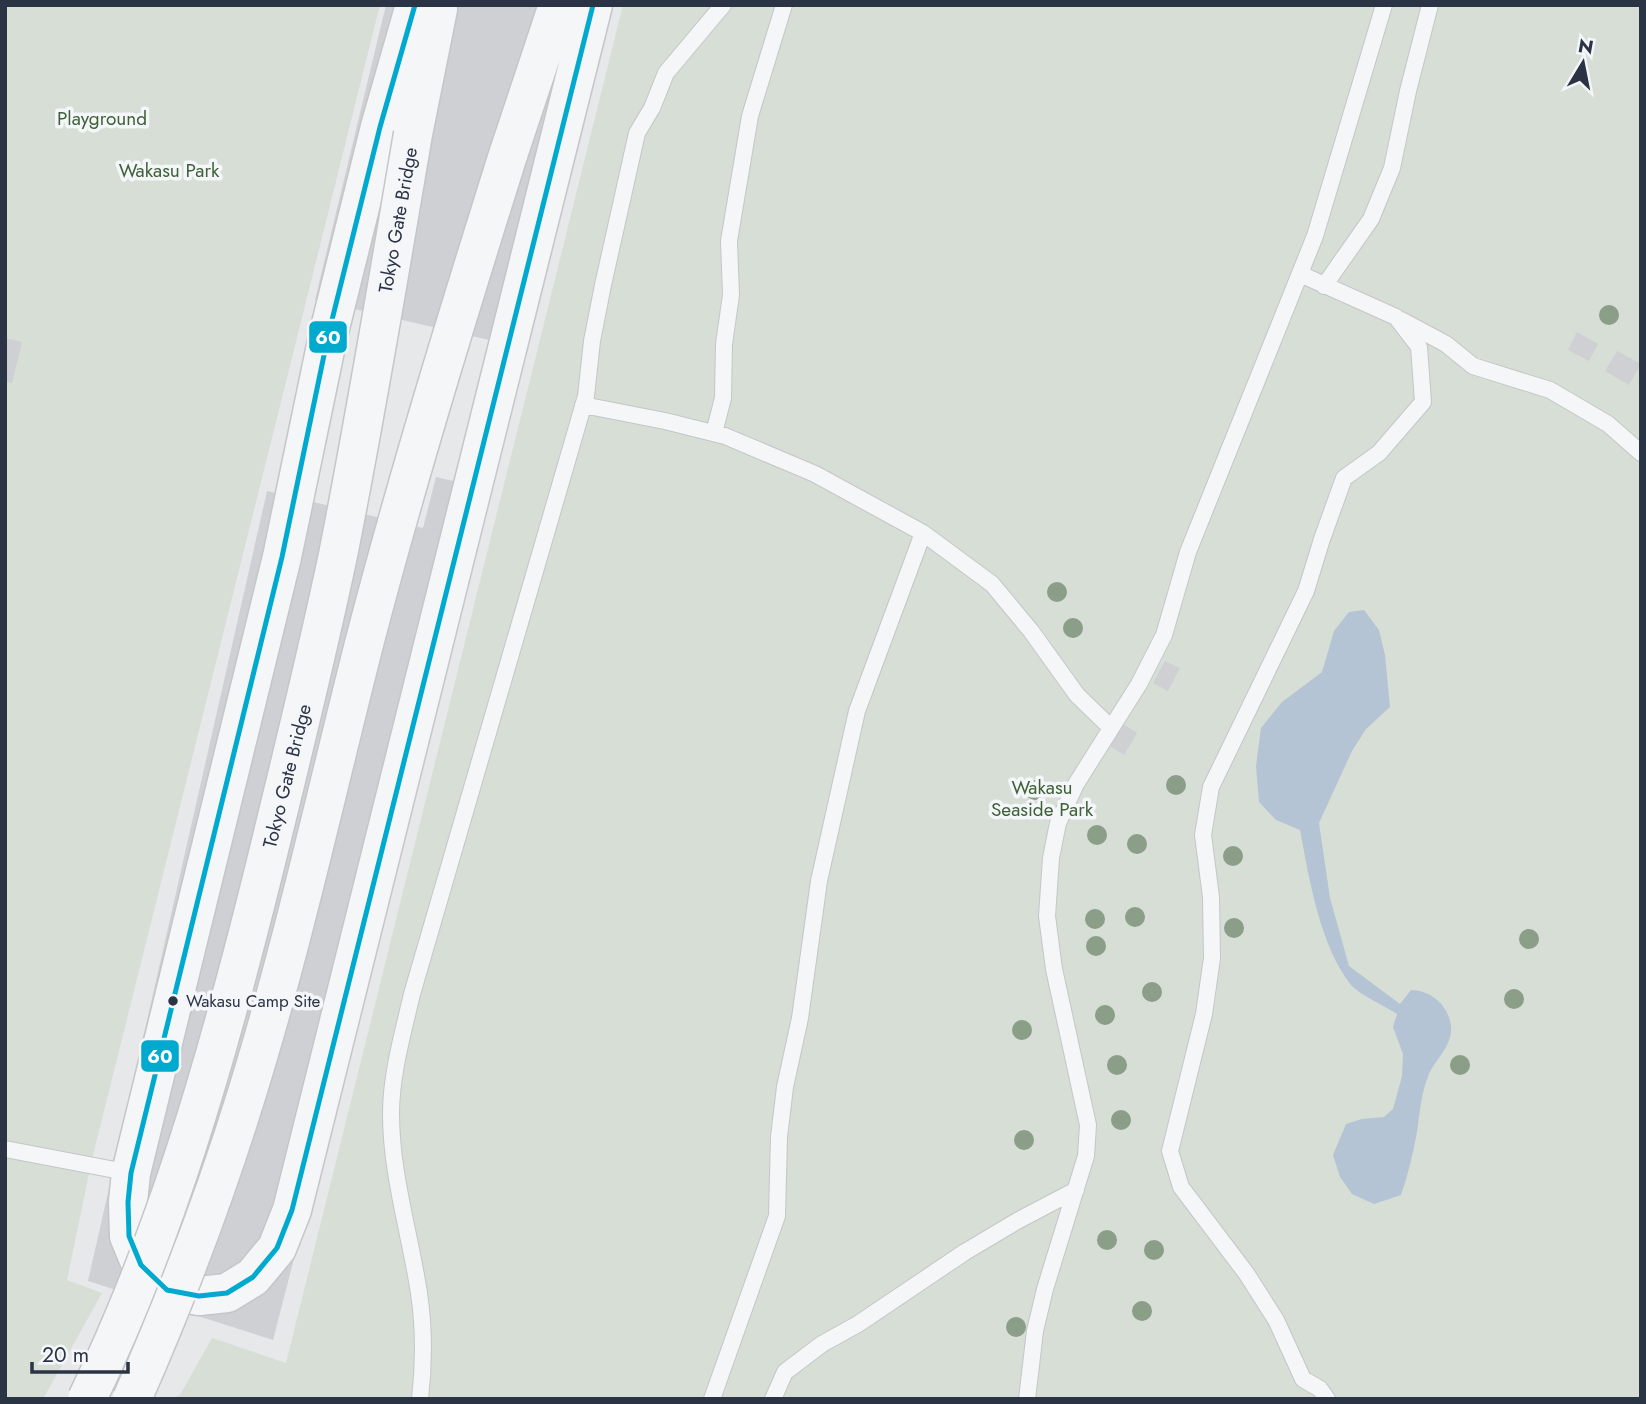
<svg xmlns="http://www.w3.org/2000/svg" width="1646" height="1404" font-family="Jost,sans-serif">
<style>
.green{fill:#d6ded6}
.water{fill:#b4c4d5}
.building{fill:#ced0d3}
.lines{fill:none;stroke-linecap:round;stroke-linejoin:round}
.service-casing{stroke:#c4c6c8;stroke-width:18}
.tertiary-casing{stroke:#c4c6c8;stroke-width:41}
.service{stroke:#f5f6f7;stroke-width:16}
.tertiary{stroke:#f5f6f7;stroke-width:38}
.tertiary-bridge-casing{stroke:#c4c6c8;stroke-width:41;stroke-linecap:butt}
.tertiary-bridge{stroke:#f5f6f7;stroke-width:38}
.bus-1-casing{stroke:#f4f6f9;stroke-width:10}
.bus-1{stroke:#00a9ce;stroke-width:5}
.tree{fill:#8a9e88}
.bus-dot{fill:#2b3445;stroke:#f4f6f9;stroke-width:2.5}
.labels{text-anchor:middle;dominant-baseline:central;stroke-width:7;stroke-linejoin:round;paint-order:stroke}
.bus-label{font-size:17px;fill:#2b3445;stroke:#f4f6f9;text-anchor:start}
.park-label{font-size:19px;fill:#3f6138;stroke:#f4f6f9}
.street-label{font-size:19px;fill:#2b3445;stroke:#f4f6f9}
.line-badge{stroke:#f4f6f9;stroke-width:2.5}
.badge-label{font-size:19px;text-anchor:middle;font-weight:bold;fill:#fff}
</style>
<rect width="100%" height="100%" fill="#e6e8ea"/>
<path class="green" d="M5 5H380L92 1159 67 1280 102 1293 43 1399H5Z
M623 5H1641V1399H171L180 1395 212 1338 286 1363Z"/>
<path class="water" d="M1364 610 1379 630 1385 655 1390 707 1366 729 1352 751 1319 823 1330 898 1349 966 1400 1004 1411 990C1431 990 1449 1006 1451 1026 1453 1045 1436 1059 1429 1074 1421 1093 1420 1112 1417 1132 1413 1154 1408 1175 1401 1195L1374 1204 1352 1194 1340 1177 1333 1155 1346 1124 1362 1119 1384 1117 1393 1109 1402 1076 1403 1054 1393 1027 1397 1014C1385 1006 1360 995 1351 985 1320 946 1309 878 1300 830L1276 820 1259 802 1256 766 1261 728 1282 702 1322 672 1334 631 1349 612Z"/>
<path class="building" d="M386 5H613L528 349 315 300Z
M1577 332 1598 344 1589 361 1568 350Z
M5 338 22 342 12 383 5 382Z
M1617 351 1641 364 1629 385 1605 371Z
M436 477 492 490 273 1340 88 1281 267 491 423 528Z
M1165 661 1180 668 1168 691 1153 683Z
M1123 724 1137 733 1124 755 1110 746Z"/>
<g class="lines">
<defs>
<path id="service" d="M1300 274 1396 317 1419 347 1423 402 1379 453 1344 478 1322 539 1306 591 1211 787 1203 835 1211 897 1212 958 1204 1014 1170 1151 1181 1187 1246 1273 1276 1320 1303 1379 1320 1389 1327 1399
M1324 286 1371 219 1392 168 1408 91 1430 5
M1401 320 1446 344 1473 366 1550 390 1608 424 1641 453
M583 405 665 421 725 436 815 474 923 533 992 584 1031 631 1077 695 1111 728
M714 433 723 398 724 344 731 295 729 241 750 116 784 5
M5 1149 131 1173
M420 1399C424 1364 424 1327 419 1293 410 1234 391 1174 391 1114 391 1074 403 1033 412 994L586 396 592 341 603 285 637 133 652 108 666 73 723 5
M712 1399 777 1216 779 1137 785 1087 800 1018 819 881 857 711 923 533
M773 1399 785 1372 822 1344 858 1324 965 1252 1017 1221 1076 1190
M1027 1399 1035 1331 1045 1289 1086 1156 1088 1125 1054 969 1047 916 1051 858 1058 823 1076 784 1139 684 1164 635 1188 552 1315 236 1384 5"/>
<path id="tertiary" d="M415 5 380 127 328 336 282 557 131 1173 128 1202 129 1236 141 1265 167 1290 199 1296 227 1293 253 1277 277 1248 292 1210 593 5
M413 134 438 9
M508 155 558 5"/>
</defs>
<use href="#service" class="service-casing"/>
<use href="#tertiary" class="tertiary-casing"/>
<use href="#service" class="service"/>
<use href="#tertiary" class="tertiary"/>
<defs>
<path id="tertiary-bridge" d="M87 1399C167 1234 217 1058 261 882 288 773 315 664 338 555 366 415 389 274 413 134
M132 1399C176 1299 215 1197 247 1093 293 945 326 793 364 644 407 479 457 317 508 155"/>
</defs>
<use href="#tertiary-bridge" class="tertiary-bridge-casing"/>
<use href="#tertiary-bridge" class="tertiary-bridge"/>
<defs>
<path id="bus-1" d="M415 5 380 127 328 336 282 557 131 1173 128 1202 129 1236 141 1265 167 1290 199 1296 227 1293 253 1277 277 1248 292 1210 593 5"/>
</defs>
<use href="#bus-1" class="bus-1-casing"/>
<use href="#bus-1" class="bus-1"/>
</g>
<g class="tree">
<circle cx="1609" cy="315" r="10"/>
<circle cx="1057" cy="592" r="10"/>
<circle cx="1073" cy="628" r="10"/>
<circle cx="1176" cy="785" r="10"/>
<circle cx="1035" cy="790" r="10"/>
<circle cx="1097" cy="835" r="10"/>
<circle cx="1137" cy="844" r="10"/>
<circle cx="1233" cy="856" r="10"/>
<circle cx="1135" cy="917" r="10"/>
<circle cx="1095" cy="919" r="10"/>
<circle cx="1234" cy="928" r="10"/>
<circle cx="1529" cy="939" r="10"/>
<circle cx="1096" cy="946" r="10"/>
<circle cx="1152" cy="992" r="10"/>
<circle cx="1514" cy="999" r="10"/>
<circle cx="1105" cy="1015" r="10"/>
<circle cx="1022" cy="1030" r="10"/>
<circle cx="1117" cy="1065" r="10"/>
<circle cx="1460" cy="1065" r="10"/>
<circle cx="1121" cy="1120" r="10"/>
<circle cx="1024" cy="1140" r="10"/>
<circle cx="1107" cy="1240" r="10"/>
<circle cx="1154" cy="1250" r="10"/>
<circle cx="1142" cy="1311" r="10"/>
<circle cx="1016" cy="1327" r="10"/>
</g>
<circle class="bus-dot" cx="173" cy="1001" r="6"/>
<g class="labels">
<g class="bus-label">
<text x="186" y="1001">Wakasu Camp Site</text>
</g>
<g class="park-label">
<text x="102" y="118">Playground</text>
<text x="169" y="170">Wakasu Park</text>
<text x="1042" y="787">Wakasu<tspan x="1042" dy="22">Seaside Park</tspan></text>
</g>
<g class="street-label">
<text transform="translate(398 220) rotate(-80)">Tokyo Gate Bridge</text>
<text transform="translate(287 776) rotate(-76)">Tokyo Gate Bridge</text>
</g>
</g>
<g class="line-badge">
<rect x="308" y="320" width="40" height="34" rx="7" fill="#00a9ce"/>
<rect x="140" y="1039" width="40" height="34" rx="7" fill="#00a9ce"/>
</g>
<g class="badge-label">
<text x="328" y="344">60</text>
<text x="160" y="1063">60</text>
</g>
<rect width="1646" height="1404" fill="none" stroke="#2b3445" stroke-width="14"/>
<g transform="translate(1583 63) rotate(10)" stroke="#f4f6f9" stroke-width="5" paint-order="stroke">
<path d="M0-5L12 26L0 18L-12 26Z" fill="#2b3445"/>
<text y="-10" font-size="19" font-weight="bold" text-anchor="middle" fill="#2b3445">N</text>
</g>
<path d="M32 1362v10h96v-10" fill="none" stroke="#2b3445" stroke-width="3.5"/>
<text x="42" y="1362" font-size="21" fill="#2b3445" stroke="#f4f6f9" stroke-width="5" paint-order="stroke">20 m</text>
</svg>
